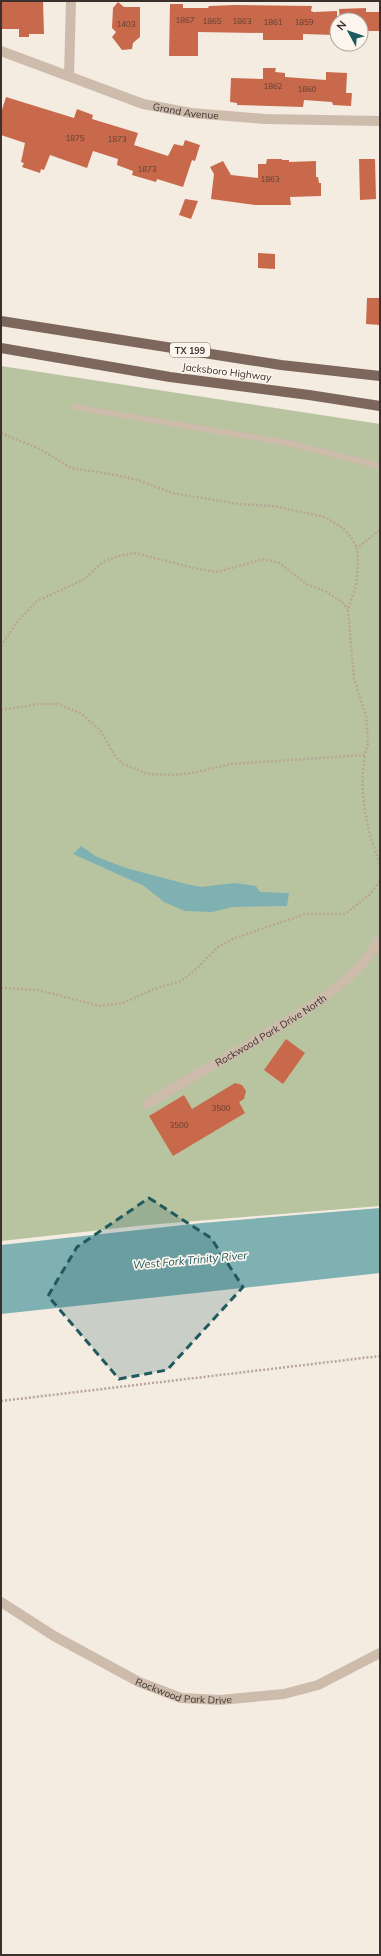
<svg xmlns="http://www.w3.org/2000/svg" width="381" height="1956" font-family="Mulish,sans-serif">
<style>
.green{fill:#b8c4a0}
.water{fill:#7fb0b2}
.building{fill:#c8694b}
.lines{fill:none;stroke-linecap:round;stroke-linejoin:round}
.path{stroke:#b9a596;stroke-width:2.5;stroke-dasharray:2 2;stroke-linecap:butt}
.service{stroke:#cdbbac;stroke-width:6}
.minor{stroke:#cdbbac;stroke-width:10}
.primary{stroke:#7d675c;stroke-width:10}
.marked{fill:#1f5a5e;fill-opacity:0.2;stroke:#1f5a5e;stroke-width:3;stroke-dasharray:8 5;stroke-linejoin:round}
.labels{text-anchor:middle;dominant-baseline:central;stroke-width:3.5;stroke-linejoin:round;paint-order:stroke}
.number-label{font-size:8px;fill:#5e3e33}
.shield{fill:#fbf5ee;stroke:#756b66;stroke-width:1}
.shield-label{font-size:9px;font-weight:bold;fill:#3b302b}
.street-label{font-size:10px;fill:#3b302b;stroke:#fbf5ee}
.water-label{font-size:11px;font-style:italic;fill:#1f5a5e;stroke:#fbf5ee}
</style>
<rect width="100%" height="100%" fill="#f4ebe1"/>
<path class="green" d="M1 366 380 424V1206L147 1225 1 1241Z"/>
<path class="water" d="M81 846 97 857 126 868 186 884 201 887 235 883 256 886 260 892 289 893 287 906 233 907 212 912 185 911 164 902 144 886 73 854Z
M380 1208V1273L1 1314V1245L202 1223Z"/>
<path class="building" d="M1 1H43L44 34H29V37H19V29H1Z
M118 2 124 7H140V37L133 43 132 49 122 50 112 37 116 32 112 28 113 8Z
M170 4H183V8H208L209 6 235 5 312 6 311 11 314 12 337 11V32H334V35L303 34V40H263V33L198 32V56H169Z
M366 8V12H380V31H363V28H361V20H340L339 9Z
M263 68H276L275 72 285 73V77L326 80V72L347 73 346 93H352L351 106 333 105 332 102 304 100 303 107 237 105V103L230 102 231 78 263 79Z
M6 97 74 118 77 109 93 115 92 119 138 133 134 145 168 156 174 144 183 146 185 140 200 145 195 161 192 160 183 187 157 179 156 182 132 175 133 171 117 165 118 159 93 151 87 168 50 155 44 170 41 169 40 173 22 167 24 163 21 162 25 143 1 135V113Z
M267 159H282V160H289V162L316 161V177H318L319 183H321V196L290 197 291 205H255L211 199 214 174 210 167 223 161 231 175 258 178V164H266Z
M359 159H375L376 199 360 200Z
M185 199 198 201 191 219 179 215Z
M258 253 275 254V269L258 268Z
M367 298H380V325L366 324Z
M286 1039 305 1053 283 1084 264 1070Z
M235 1083 242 1085 246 1091 244 1099 239 1102 245 1113 173 1156 149 1116 184 1095 192 1109Z"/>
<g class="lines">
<path class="path" d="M1 433 40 449 71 468 116 475 141 481 172 493 239 504 273 506 325 517 343 528 353 540 357 548
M1 646 17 622 37 601 83 580 103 562 118 556 135 553 193 568 217 572 264 559 279 563 308 585 325 591 342 602 348 609
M1 710 39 704H58L80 713 100 730 115 756 123 764 148 774 174 775 197 772 231 764 365 755 368 743 366 716 354 679 348 609 356 586 358 563 357 548 380 530
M365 756C358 791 367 831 380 864
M1 988 38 990 100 1006 123 1003 154 989 181 981 195 970 218 947 235 938 305 914H345L370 894 380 881
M1 1401 380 1356"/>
<path class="service" d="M74 407 288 443 380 466"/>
<g class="minor">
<path id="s1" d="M1 51 143 104 191 113 265 119 380 121"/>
<path d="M69 76 71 1"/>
<path id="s2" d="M147 1104C180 1084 213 1065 246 1046 291 1019 355 985 380 939"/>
<path id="s3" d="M1 1602 54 1636 139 1682 181 1698 220 1700 284 1694 318 1685 380 1653"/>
</g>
<path class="primary" d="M1 321 281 365 380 376
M1 348 170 377 309 395 380 406"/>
</g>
<path class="marked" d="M149 1198 211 1238 243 1287 167 1370 119 1379 48 1296 77 1247Z"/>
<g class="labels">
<g class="number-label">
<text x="185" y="20">1867</text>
<text x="212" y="21">1865</text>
<text x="242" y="21">1863</text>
<text x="273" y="22">1861</text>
<text x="304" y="22">1859</text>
<text x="126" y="24">1403</text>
<text x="273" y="86">1862</text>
<text x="307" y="89">1860</text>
<text x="75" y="138">1875</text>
<text x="117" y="139">1873</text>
<text x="147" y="169">1873</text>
<text x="270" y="179">1863</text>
<text x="221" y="1108">3500</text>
<text x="179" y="1125">3500</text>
</g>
<rect class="shield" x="170" y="343" width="40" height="14" rx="3"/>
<g class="shield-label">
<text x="190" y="350">TX 199</text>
</g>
<g class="street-label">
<text stroke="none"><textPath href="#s1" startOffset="195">Grand Avenue</textPath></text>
<text transform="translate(227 372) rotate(7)">Jacksboro Highway</text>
<text stroke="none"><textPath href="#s2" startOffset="144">Rockwood Park Drive North</textPath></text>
<text stroke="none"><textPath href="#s3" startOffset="206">Rockwood Park Drive</textPath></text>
</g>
<g class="water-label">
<text transform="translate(190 1260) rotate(-5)">West Fork Trinity River</text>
</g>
</g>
<rect width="381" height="1956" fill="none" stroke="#3b302b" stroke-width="4"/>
<g transform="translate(349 32) rotate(310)"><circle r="19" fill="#fbf5ee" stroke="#aea6a0"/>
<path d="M0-3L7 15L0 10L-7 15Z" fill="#1f5a5e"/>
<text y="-6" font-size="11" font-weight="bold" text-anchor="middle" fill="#3b302b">N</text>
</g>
</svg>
